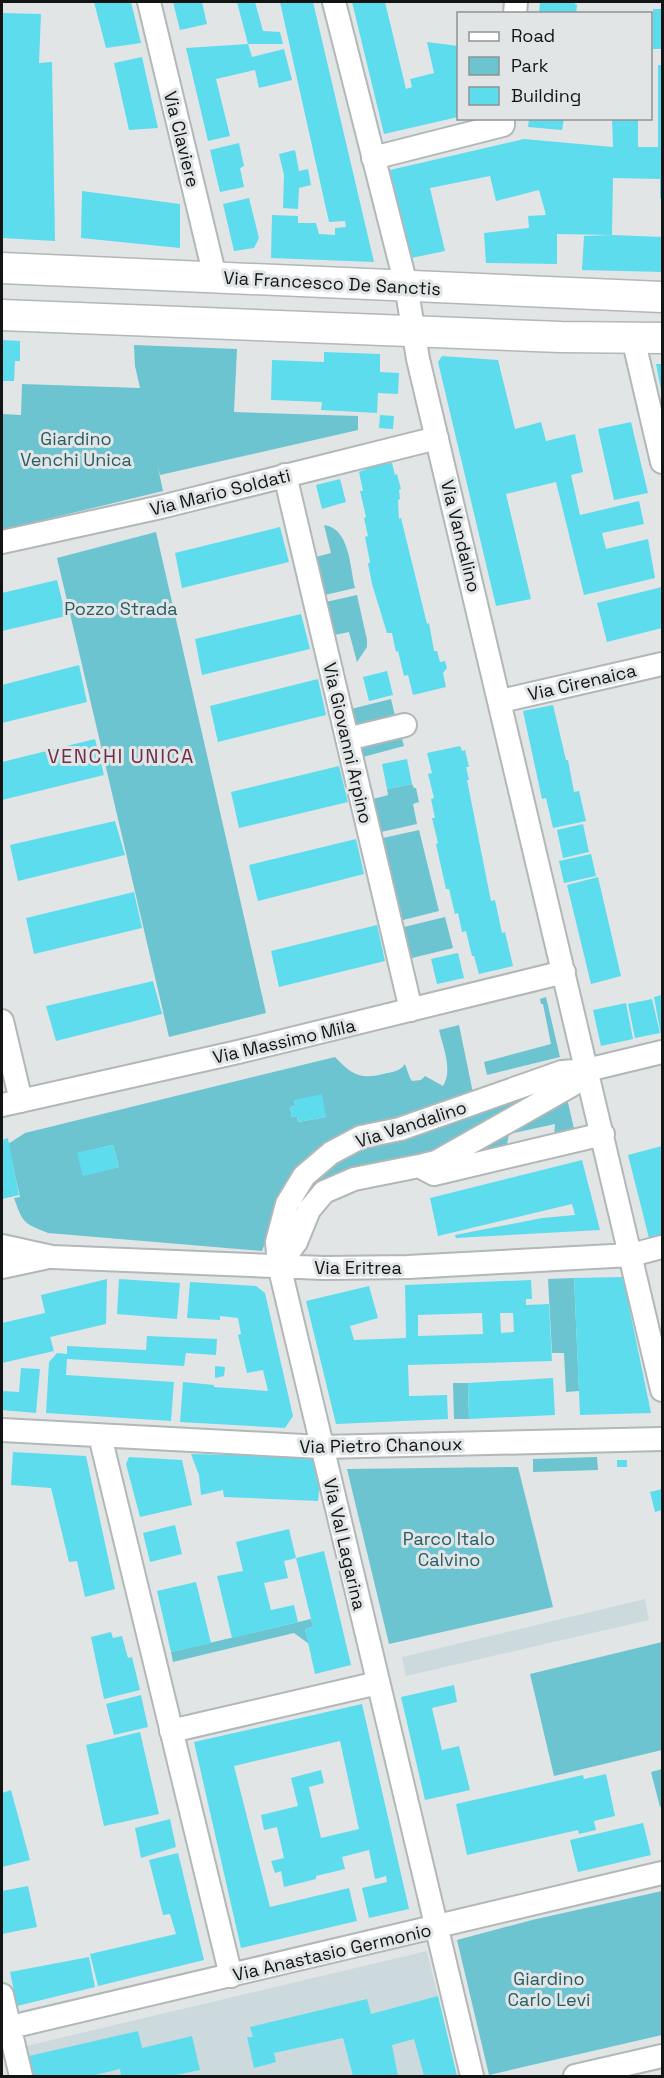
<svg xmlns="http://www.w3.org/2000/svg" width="664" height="2078" font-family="'Space Grotesk',sans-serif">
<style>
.built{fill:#cddadd}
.green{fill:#6cc4d1;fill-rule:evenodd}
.building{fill:#5ddcee;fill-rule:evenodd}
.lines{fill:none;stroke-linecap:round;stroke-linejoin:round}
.minor-casing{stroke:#b2b7b8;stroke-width:26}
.major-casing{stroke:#b2b7b8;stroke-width:33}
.minor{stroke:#fff;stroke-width:22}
.major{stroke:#fff;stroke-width:30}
.labels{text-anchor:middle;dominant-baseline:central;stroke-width:6;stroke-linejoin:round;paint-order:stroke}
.street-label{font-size:18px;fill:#131515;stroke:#e1e5e6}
.park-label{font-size:18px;fill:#285d65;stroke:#e1e5e6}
.neighbourhood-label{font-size:20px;letter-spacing:1.5px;fill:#702d48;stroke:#e1e5e6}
</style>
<rect width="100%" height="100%" fill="#e1e5e6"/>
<path class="built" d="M645 1599 649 1620 406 1676 402 1657Z
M427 1951 457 2076H34L26 2046Z"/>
<path class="green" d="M134 345 237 349 234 412 358 416V430L160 475 157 463 163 491 2 530V414L21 415 22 384 140 388 135 366Z
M324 525C350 528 350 568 355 588L325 595 316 557 331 553Z
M156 532 266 1013 169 1037 57 558Z
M357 595 367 640V647L357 662 349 632 334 635 326 602Z
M391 699 396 720 356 730 351 709Z
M400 732 404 746 363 757 360 742Z
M412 784 414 788H416L419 802 413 804 417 824 381 832 373 799 388 795 387 789Z
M419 830 439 911 403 920 383 838Z
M445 917 453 948 412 958 404 927Z
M546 997 560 1057 487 1075 484 1062 551 1044 543 1004H541L540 999Z
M459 1025 473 1093 347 1132 325 1142 308 1159 284 1192 262 1251 48 1233C24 1223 23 1224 14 1198L20 1197 8 1144 25 1133 335 1057C351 1074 360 1080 383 1074 392 1072 399 1072 405 1064L410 1078 412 1081 421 1080 425 1076 443 1086C453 1070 443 1047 439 1030ZM294 1100 326 1117 298 1122 297 1116 292 1117 290 1107 295 1106ZM113 1145 119 1167 83 1175 78 1153Z
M560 1078 440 1151 353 1170 289 1233 290 1216 323 1169 364 1144Z
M566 1094 575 1133 554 1138 555 1124 509 1134 506 1149 449 1163Z
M574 1278 579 1391 566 1392 564 1353H552L548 1279Z
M453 1383H468L469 1419H454Z
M597 1457 598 1470 533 1472V1459Z
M518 1467 553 1607 389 1644 347 1469Z
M311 1619 313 1627 305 1629 309 1644 294 1633 173 1662 171 1652Z
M662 1642V1750L554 1776 530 1674Z
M662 1769V1806L660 1807 651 1772Z
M662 1891V2035L489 2075 457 1940 532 1920Z"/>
<path class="building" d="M94 2H131L141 43 106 48Z
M173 2H202L207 24 180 30Z
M237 2H255L263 31 280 32 283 44H248Z
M280 2H313L374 262 271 258 272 215 298 216V223H316L319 234 335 235V228L346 227 345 221 329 222Z
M352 2H385L406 89 412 87 410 79 434 73 427 42 458 46V117L384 134Z
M540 2H575V4L577 5 576 14H539Z
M653 9H662V49H653Z
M2 13 41 14 39 63 52 62 55 241 2 238Z
M248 44 252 57 284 49 292 80 259 88 255 70 216 79 230 136 208 141 186 48Z
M142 57 158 128 129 130 114 63Z
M658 65H662V198H660V179L613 178 612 235 557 234V264L486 263 484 233 529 228 528 216 546 215 539 190 496 201 490 176 430 188 445 251 411 258 390 170 524 139 613 147 612 118H638V147H658Z
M529 118H564L562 130 528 127Z
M239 143 244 166 240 168 244 187 220 192 210 150Z
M295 150 299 171 308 169 311 185 299 188 298 209 283 208 284 175 279 154Z
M82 191 180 204V248L81 238Z
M249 198 259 238 254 248 234 251 223 204Z
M612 235 662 237V272L582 270 584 236Z
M2 340 20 341V361H15L14 381H2Z
M324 352 380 354V372L399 373 398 394 378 393 377 413 321 410 322 402 271 400 272 360 324 362Z
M442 356 498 360 515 429 541 422 546 441 575 434 583 472 571 475 580 515 639 501 644 524 602 533 606 549 648 539 655 578 584 595 556 482 506 494 531 599 496 606 438 362Z
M656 364H662V390H661Z
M380 415 394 416 393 429 379 428Z
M631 422 648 493 614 500 598 429Z
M392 463 395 475 397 474 401 489 399 490 400 499 398 500 399 519 401 518 427 624 429 623 434 651H437L440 662 445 661 447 668 443 673 446 687 413 695 408 675 404 676 398 651 396 652 392 633H387L372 584 368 564 370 562 365 537 368 536 364 518 366 517 360 491H363L359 472 376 465Z
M340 479 346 502 322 509 316 485Z
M280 527 289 562 182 588 175 553Z
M57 580 66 616 2 631V593Z
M662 587V628L607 642 597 603Z
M301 614 310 649 202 675 195 639Z
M79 665 87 702 2 723V685Z
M387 671 393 695 369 701 363 677Z
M318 679 326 715 218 742 210 706Z
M553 705 566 760H568L574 792 579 791 586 821 553 828 546 798 542 799 523 711Z
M95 739 104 775 2 800V762Z
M460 746 462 751 465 750 469 767H466L469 780H467L491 901 495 900 502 933 505 932 513 966 479 974 474 956H472L466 931 462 932 458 913 455 914 449 889H446L436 844 438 843 432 818H435L431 799 434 798 428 774 432 773 427 753Z
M407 759 412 784 387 789 382 764Z
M339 766 348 802 239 828 231 792Z
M115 821 125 855 18 881 10 845Z
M583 824 589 852 563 858 557 830Z
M356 839 364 874 258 901 249 865Z
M591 854 596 876 564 883 559 861Z
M598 877 621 976 591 984 567 885Z
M134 892 142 928 34 954 26 918Z
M377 925 385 961 279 987 271 951Z
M458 953 464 978 437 984 431 959Z
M153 981 162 1014 56 1041 46 1006Z
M662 995V1034L661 1035 654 997Z
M652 999 660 1033 635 1038 628 1004Z
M626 1003 633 1039 601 1046 593 1010Z
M322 1094 326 1117 298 1122 297 1116 292 1117 290 1107 295 1106 294 1100Z
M8 1138 19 1195 2 1199V1140Z
M113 1145 119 1167 83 1176 77 1153Z
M662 1146V1235L649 1238 628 1155Z
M582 1160 600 1230 456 1238 455 1235 542 1218 575 1215 572 1204 438 1236 430 1198Z
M623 1277 651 1413 580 1415 574 1278Z
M107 1279 106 1324 50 1337 54 1351 2 1363V1323L45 1313 41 1295Z
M119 1279 180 1283 177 1319 117 1314Z
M531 1280 532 1299H526V1305L549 1304 552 1361 408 1365 409 1396 447 1395 448 1419 336 1424 306 1301 369 1286 378 1318 350 1326 354 1340 406 1338 405 1285ZM482 1313 483 1334 418 1336V1315ZM500 1313H513L514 1332 501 1333Z
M190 1282 256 1286 265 1293 293 1416 285 1428 180 1422 183 1382 214 1385V1387L268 1391 263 1370 247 1373 238 1335 241 1334 238 1318 220 1316V1320L187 1318Z
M147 1336 217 1339 216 1355 186 1353 184 1366 67 1359 66 1375 174 1382 171 1421 46 1413 49 1362 57 1353 67 1354V1346L146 1350Z
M215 1366 225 1367 224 1376 215 1378Z
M21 1368 40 1369 36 1413 2 1410V1391L19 1392Z
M553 1378 555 1415 469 1419 468 1383Z
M13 1452 86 1456 115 1589 85 1597 77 1561 69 1562 51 1488 11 1485Z
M191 1454 317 1457V1479H320L318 1501 224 1497 223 1490 201 1495 199 1475Z
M129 1457 182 1460 192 1505 140 1517 126 1464Z
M617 1460H627V1467H617Z
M662 1489V1510L655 1512 650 1492Z
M175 1525 182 1554 150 1562 143 1533Z
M289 1529 296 1558 284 1561 288 1578 264 1583 271 1610 294 1605 298 1622 232 1638 217 1576 243 1571 236 1542Z
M324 1551 351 1665 315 1674 305 1629 313 1627 296 1558Z
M196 1582 211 1643 171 1652 157 1591Z
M111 1632 113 1638 122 1636 128 1658 132 1657 140 1690 104 1699 91 1637Z
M454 1685 457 1702 432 1708 442 1750 459 1746 470 1790 425 1800 401 1697Z
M141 1695 148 1727 114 1735 106 1704Z
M362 1704 409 1909 369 1918 362 1888 387 1882 386 1876 375 1879 369 1850 342 1857 345 1869 316 1876V1879L284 1887 281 1871 275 1873 271 1861 284 1858 277 1827 264 1830 261 1815 298 1806 291 1778 321 1770 324 1783 309 1787 321 1838 359 1829 340 1741 323 1745 234 1766 270 1907 349 1888 357 1921 241 1948 194 1742Z
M140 1732 159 1814 104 1826 86 1745Z
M606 1774 615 1816 594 1821 596 1830 579 1834 578 1830 467 1855 456 1804 583 1775 584 1779Z
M11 1790 30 1860 2 1867V1793Z
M170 1819 176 1847 141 1858 135 1828Z
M643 1823 651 1855 578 1872 570 1840Z
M178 1853 204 1960 98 1986 90 1954 176 1934 170 1914 163 1915 149 1860Z
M28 1886 37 1927 2 1934V1891Z
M89 1957 95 1987 17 2006 10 1972Z
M438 1996 457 2076H424L414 2039 392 2045 398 2076H353L343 2038 274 2053 276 2062 254 2068 247 2037H253L250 2027 367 1999 371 2014Z
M138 2031 142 2048 192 2036 200 2070 171 2076H121L120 2069 91 2076H34L29 2056Z"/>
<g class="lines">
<defs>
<path id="minor" d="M149 2 215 277
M334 2 406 285 418 359 662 1390
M515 14 516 2
M373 158 503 125V118
M633 338 662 462
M285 475 411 1010
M2 542 161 507 437 438
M501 701 662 664
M347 739 405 725
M2 1021 21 1101
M2 1105 238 1052 564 972
M424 1165 436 1162 572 1085 587 1070
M2 1246 52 1257 324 1268 408 1267 631 1255 662 1247
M279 1265 296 1242 309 1210 324 1192 354 1179 419 1166 434 1174 603 1134
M2 1267 44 1258
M2 1430 322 1447 662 1439
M100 1436 231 1976
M171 1731 378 1683
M2 1995 21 2076
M2 2029 662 1873
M472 2076 279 1265 277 1242 287 1204 304 1176 331 1153 361 1137 400 1129 562 1072 587 1070 662 1052
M575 2076 662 2056"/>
<path id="major" d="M2 268 662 297
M2 315 561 337 662 338"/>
</defs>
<use href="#minor" class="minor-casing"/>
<use href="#major" class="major-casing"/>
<use href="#minor" class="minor"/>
<use href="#major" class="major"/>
</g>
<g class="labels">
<g class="street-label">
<text transform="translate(182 139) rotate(76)">Via Claviere</text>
<text transform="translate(332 283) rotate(3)">Via Francesco De Sanctis</text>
<text transform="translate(220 492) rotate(-14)">Via Mario Soldati</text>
<text transform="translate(461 536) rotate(76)">Via Vandalino</text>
<text transform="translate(582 682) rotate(-13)">Via Cirenaica</text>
<text transform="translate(348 743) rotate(77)">Via Giovanni Arpino</text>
<text transform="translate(284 1041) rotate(-13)">Via Massimo Mila</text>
<text transform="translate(411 1124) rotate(-18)">Via Vandalino</text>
<text x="358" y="1267">Via Eritrea</text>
<text transform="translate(381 1445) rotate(-1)">Via Pietro Chanoux</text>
<text transform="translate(345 1544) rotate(77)">Via Val Lagarina</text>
<text transform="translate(332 1952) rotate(-13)">Via Anastasio Germonio</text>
</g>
<g class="park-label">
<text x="76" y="438">Giardino<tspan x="76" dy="21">Venchi Unica</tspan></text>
<text x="121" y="608">Pozzo Strada</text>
<text x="449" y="1538">Parco Italo<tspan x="449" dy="21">Calvino</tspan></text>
<text x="549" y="1978">Giardino<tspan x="549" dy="21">Carlo Levi</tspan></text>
</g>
<g class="neighbourhood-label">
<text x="121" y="756">VENCHI UNICA</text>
</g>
</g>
<rect width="664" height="2078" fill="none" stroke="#131515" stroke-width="6"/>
<rect x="457" y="12" width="195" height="108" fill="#e1e5e6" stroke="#8f9292" stroke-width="1.5"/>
<rect x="469" y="32" width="30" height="9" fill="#ffffff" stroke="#8f9292" stroke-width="1.5"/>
<text x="511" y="42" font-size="18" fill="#131515">Road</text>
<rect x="469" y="57" width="30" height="18" fill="#6cc4d1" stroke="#8f9292" stroke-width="1.5"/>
<text x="511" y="72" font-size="18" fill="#131515">Park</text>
<rect x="469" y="87" width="30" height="18" fill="#5ddcee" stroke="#8f9292" stroke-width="1.5"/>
<text x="511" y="102" font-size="18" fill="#131515">Building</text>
</svg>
